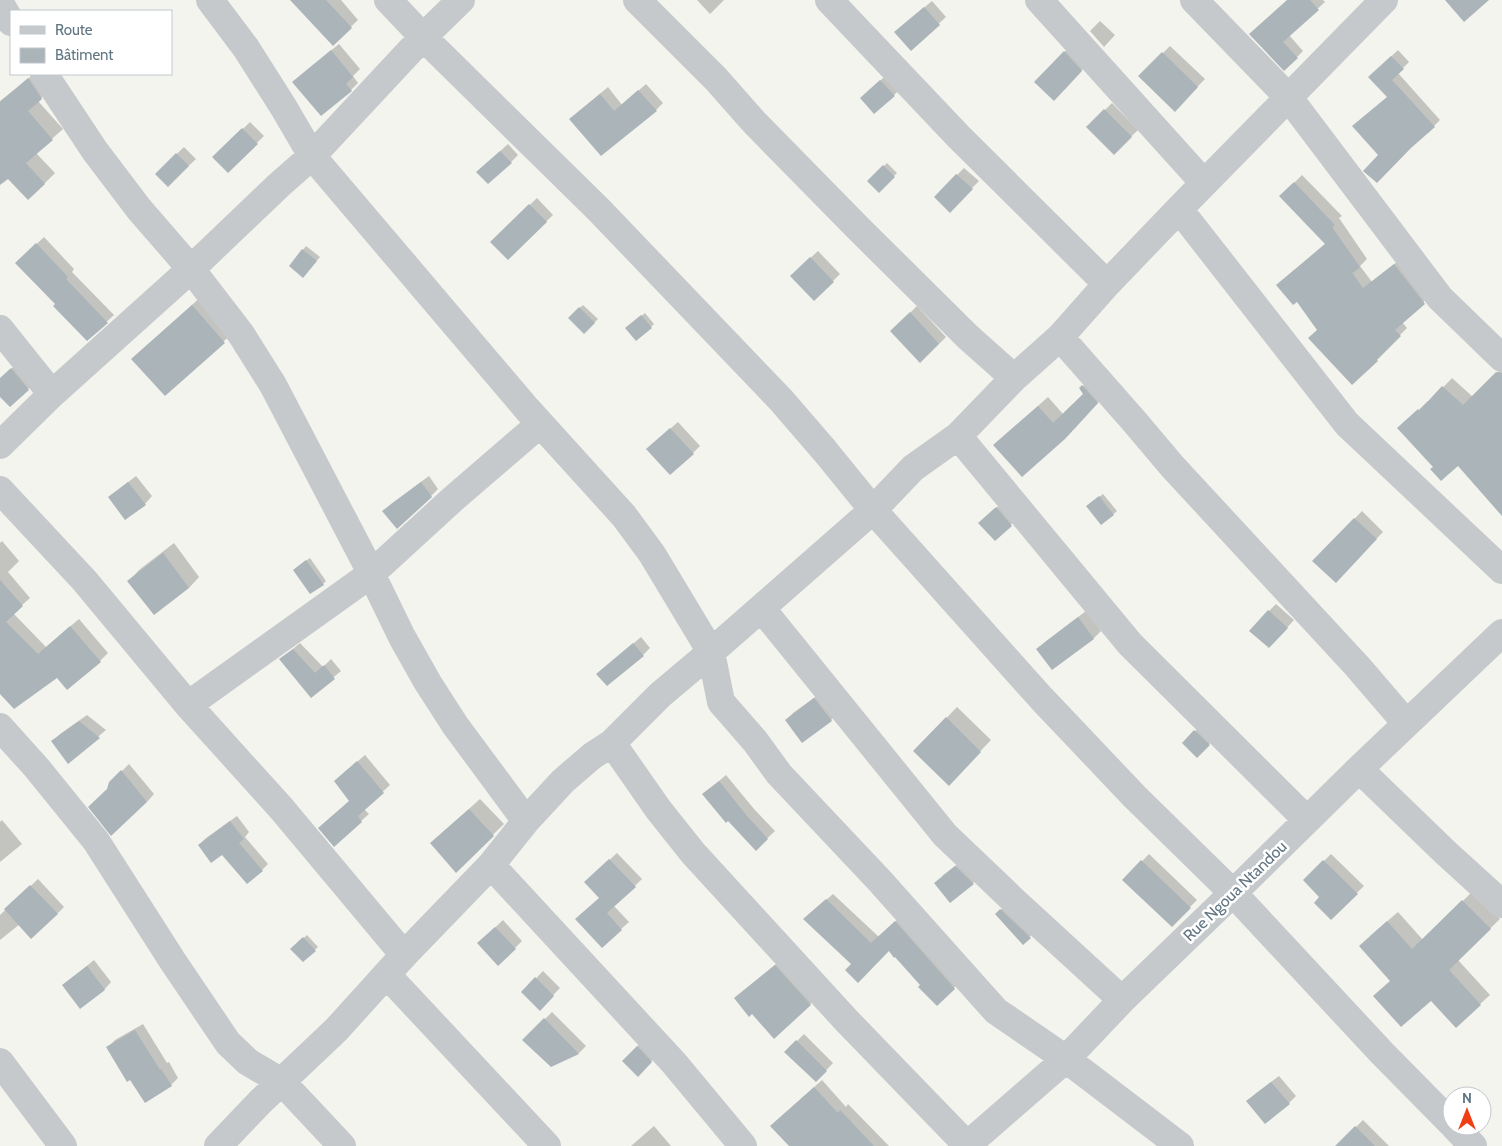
<svg xmlns="http://www.w3.org/2000/svg" width="1502" height="1146" font-family="Cabin,sans-serif">
<style>
.shadow{fill:#0003}
.building{fill:#abb4b8}
.lines{fill:none;stroke-linecap:round;stroke-linejoin:round}
.minor{stroke:#c6c9cc;stroke-width:28}
.labels{text-anchor:middle;dominant-baseline:central;stroke-width:5;stroke-linejoin:round;paint-order:stroke}
.street-label{font-size:16px;fill:#617583;stroke:#fff}
</style>
<rect width="100%" height="100%" fill="#f4f4ef"/>
<path class="shadow" d="M298 0H341L358 20 333 44Z
M697 0H724L710 14Z
M1288 0H1323L1325 2 1289 35 1303 51 1297 57 1251 34Z
M932 1 946 17 911 49 903 25Z
M1100 21 1115 35 1104 47 1090 31Z
M1075 41 1092 59 1065 89 1036 82Z
M339 44 360 69 353 76 358 83 351 90 301 75Z
M1170 46 1205 79 1175 110 1140 76Z
M1398 50 1409 62 1398 73 1440 120 1434 126 1380 155 1388 97 1369 77Z
M34 74 52 88 38 101 63 129 36 153 55 173 44 184 8 177 0 184V101Z
M888 74 901 88 894 95 868 91Z
M646 84 663 103 656 110 578 112 608 87 622 105Z
M1112 103 1138 130 1114 153 1088 127Z
M250 122 264 136 228 171 214 157Z
M508 144 518 155 511 162 485 165Z
M184 147 196 159 168 185 156 174Z
M887 163 897 173 879 191 869 181Z
M964 168 979 181 950 211 935 197Z
M1302 175 1342 216 1339 218 1367 259 1360 266 1372 282 1403 257 1431 295 1402 322 1407 328 1384 351 1319 329 1297 300 1278 285 1326 243 1281 196Z
M537 198 553 215 508 258 491 242Z
M44 237 74 269 72 272 114 315 87 340 57 304 24 256Z
M306 246 320 257 306 273 290 266Z
M818 251 840 274 814 300 791 276Z
M203 295 235 331 165 395 144 348Z
M583 305 598 319 584 333 569 318Z
M917 306 946 337 939 344 892 331Z
M645 313 654 324 651 327 630 325Z
M19 362 35 382 28 389 0 385V379Z
M1502 368V508L1459 464 1435 466 1399 428 1428 401 1429 402 1452 378 1473 397Z
M1092 377 1107 393 1075 428 1005 435 1048 397 1063 414 1084 394 1081 388Z
M678 422 700 446 693 453 655 442Z
M136 476 152 496 145 504 109 497Z
M429 476 438 489 431 496 384 511 391 504Z
M1103 494 1117 511 1102 524 1091 503Z
M1004 501 1018 518 995 539 987 516Z
M1362 511 1383 532 1336 581 1314 561Z
M2 541 19 561 8 572 30 598 13 613 46 647 79 619 108 653 100 661 57 676 0 692V543Z
M174 543 199 577 189 588 129 581 139 570Z
M310 558 326 581 323 584 297 567Z
M1276 604 1294 620 1276 640 1269 611Z
M1086 611 1101 631 1094 638 1053 668 1038 649 1045 642Z
M641 637 650 648 643 655 597 674Z
M300 643 323 667 331 659 341 671 311 696 281 659Z
M822 692 838 713 831 720 802 741 786 720 793 713Z
M957 707 991 740 949 784 915 751Z
M87 715 106 730 68 762 53 741 60 734Z
M1202 724 1216 737 1197 756 1184 743Z
M365 755 390 785 364 809 369 814 334 845 351 801 343 774Z
M129 764 154 794 147 802 109 789 110 783Z
M726 775 754 809 775 831 756 849 704 794Z
M480 799 504 824 456 871 443 832Z
M237 816 249 832 245 837 268 864 262 870 199 845 206 838Z
M2 820 22 844 0 862V822Z
M617 853 642 879 614 906 629 922 602 946 600 897 593 875Z
M1149 854 1197 900 1172 925 1124 880Z
M1331 854 1364 886 1331 918 1321 897 1305 880Z
M963 860 980 876 973 883 942 876Z
M38 879 64 907 57 914 20 924 0 940V915Z
M1473 891 1500 919 1458 960 1490 995 1456 1026 1432 999 1391 981 1370 936 1398 912 1423 940Z
M833 894 879 937 902 915 961 981 937 1004 922 985 889 950 853 964 812 912Z
M1008 903 1037 930 1023 943 996 914Z
M503 920 522 941 515 948 486 936Z
M307 935 318 947 303 961 292 949Z
M782 959 818 997 774 1037 752 1013 735 998Z
M94 960 111 982 104 990 63 985Z
M543 971 560 988 540 1009 523 992Z
M552 1012 586 1046 579 1053 551 1066 524 1040Z
M143 1024 167 1063 169 1062 178 1078 171 1085 108 1047 115 1040Z
M804 1034 833 1063 816 1081 786 1052Z
M644 1039 658 1054 638 1075 624 1061Z
M1279 1076 1296 1096 1289 1103 1255 1094Z
M822 1080 846 1107 848 1104 889 1146H793L779 1119Z
M1363 1120 1389 1146H1343L1340 1143Z
M654 1126 671 1146H630H631Z"/>
<path class="building" d="M290 0H326L352 28 333 46Z
M1287 0H1310L1319 10 1283 42 1298 58 1284 71 1249 34Z
M1445 0H1489L1464 22Z
M924 7 940 25 911 51 894 32Z
M331 50 353 77 346 84 352 91 321 116 292 82Z
M1064 51 1082 71 1054 101 1034 82Z
M1162 52 1198 87 1175 112 1138 76Z
M1391 56 1404 69 1392 80 1435 127 1411 148 1377 183 1363 171 1378 155 1352 126 1387 97 1368 77Z
M28 78 42 99 28 111 53 140 26 163 45 184 28 200 8 179 0 185V102Z
M880 80 895 96 874 114 860 98Z
M638 90 657 111 601 156 569 119 600 94 614 111Z
M1104 109 1132 137 1114 155 1086 127Z
M242 128 258 144 228 173 212 157Z
M500 151 512 163 488 184 476 172Z
M176 153 189 166 168 187 155 174Z
M883 165 895 177 879 193 867 181Z
M956 174 973 189 950 213 934 197Z
M1294 182 1335 225 1332 227 1360 267 1353 273 1350 270 1363 288 1394 264 1425 304 1395 330 1401 336 1377 360 1378 361 1352 385 1308 338 1317 330 1297 302 1293 305 1276 285 1325 244 1279 196Z
M529 204 547 222 508 260 490 242Z
M36 243 68 277 66 279 108 323 87 341 53 306 55 304 15 263Z
M302 249 317 261 303 278 289 266Z
M810 257 834 282 814 301 790 276Z
M192 305 225 343 165 396 131 359Z
M579 307 595 323 584 334 568 318Z
M910 312 939 344 920 363 890 331Z
M641 315 652 328 636 341 625 328Z
M11 368 29 390 10 407 0 397V378Z
M1496 372 1502 373V516L1458 466 1441 481 1430 469 1433 467 1397 428 1418 409 1419 411 1442 386 1463 405Z
M1082 385 1098 403 1065 439 1022 477 993 445 1038 406 1053 423 1083 394 1079 388Z
M670 428 694 454 670 475 646 449Z
M128 482 146 505 125 520 108 497Z
M421 482 432 497 397 529 382 511Z
M1099 496 1114 515 1101 525 1086 506Z
M996 507 1012 526 995 541 978 523Z
M1354 518 1377 539 1336 583 1312 561Z
M163 553 189 588 154 615 127 581Z
M306 560 324 585 310 594 293 570Z
M0 580 23 606 6 622 38 654 70 626 101 662 67 690 57 678 14 709 0 694Z
M1268 610 1288 628 1269 648 1249 631Z
M1078 617 1094 639 1052 670 1036 649Z
M633 643 644 656 607 686 596 674Z
M293 649 315 673 324 665 335 679 311 698 279 659Z
M814 698 832 721 802 743 785 720Z
M946 717 981 752 949 786 913 751Z
M79 721 100 738 68 764 51 741Z
M1194 730 1210 745 1197 758 1182 743Z
M357 761 384 793 358 816 362 822 334 847 318 828 349 801 334 781Z
M121 770 147 802 111 836 88 807 107 789 109 782Z
M719 781 747 816 768 839 756 851 728 821 726 823 702 794Z
M469 809 494 836 456 873 430 843Z
M230 821 244 839 239 843 263 871 247 884 222 855 211 863 198 845Z
M609 859 636 887 607 913 622 930 602 948 575 919 599 898 584 882Z
M1141 860 1191 908 1172 927 1122 880Z
M1323 860 1358 894 1331 920 1314 903 1319 897 1303 880Z
M955 866 974 884 950 903 934 883Z
M30 885 58 914 31 939 4 909Z
M826 899 871 943 895 921 955 989 937 1006 918 987 920 985 895 957 894 958 889 951 858 983 845 970 851 964 803 919Z
M1462 900 1491 929 1449 970 1481 1005 1456 1028 1431 1001 1401 1027 1373 996 1390 981 1359 946 1387 921 1412 949Z
M1000 909 1031 938 1023 945 995 914Z
M495 927 516 949 498 966 477 943Z
M303 937 316 951 303 962 290 949Z
M775 965 811 1005 774 1039 752 1014 749 1017 734 998Z
M87 966 105 990 80 1009 62 985Z
M535 977 554 996 540 1011 521 992Z
M544 1018 579 1054 551 1067 522 1040Z
M135 1030 160 1070 161 1069 172 1086 145 1103 130 1080 127 1082 106 1047Z
M796 1040 827 1071 816 1082 784 1052Z
M637 1046 652 1062 638 1077 622 1061Z
M1271 1082 1290 1104 1265 1124 1246 1101Z
M814 1087 838 1113 840 1110 874 1146H789L770 1126Z
M1355 1126 1375 1146H1335Z"/>
<g class="lines">
<path class="minor" d="M210 0 246 48 284 108 312 156 527 409 624 516 652 554 711 652 721 702 755 741 779 774 879 880 996 1011 1066 1059 1180 1146
M388 0 423 37 599 210 781 400 825 451 873 510 1042 699 1135 797 1233 893 1382 1053 1452 1124
M637 0 716 79 754 122 858 228 968 337 1014 378
M829 0 959 137 1107 284
M1039 0 1204 183
M1194 0 1289 98 1440 298 1502 358
M0 3 11 22
M44 74 95 151 139 209 191 269 241 334 273 385 366 563 402 637 428 683 455 725 526 821
M1179 209 1347 424 1502 570
M0 329 52 394
M1060 337 1134 421 1172 466 1357 666 1406 723
M958 436 1130 644 1307 820
M0 445 52 394 191 269 279 185 312 156 423 37 461 0
M0 490 84 580 188 705 281 808 404 955
M762 609 945 835 1012 899 1122 1000
M188 705 371 574 454 498 540 424
M0 727 36 767 96 841 172 960 228 1043 248 1062 282 1082 342 1146
M612 743 658 809 693 853 846 1020 967 1145
M1359 769 1445 852 1502 904
M491 865 674 1063 743 1146
M387 975 547 1146
M0 1062 63 1146
M1454 1126 1473 1146
M218 1146 261 1101 336 1030 404 955 491 865 526 821 563 781 592 756 612 743 660 695 711 652 873 510 913 468 958 436 1014 378 1060 337 1107 284 1179 209 1384 0
M966 1146 1066 1059 1122 1000 1233 893 1359 769 1502 633"/>
</g>
<g class="labels">
<g class="street-label">
<text transform="translate(1235 891) rotate(-44)">Rue Ngoua Ntandou</text>
</g>
</g>
<rect x="10" y="10" width="162" height="65" fill="#ffffff" stroke="#c0c8cd"/>
<rect x="20" y="26" width="25" height="8" fill="#c6c9cc" stroke="#c0c8cd"/>
<text x="55" y="35" font-size="15" fill="#617583">Route</text>
<rect x="20" y="48" width="25" height="15" fill="#abb4b8" stroke="#c0c8cd"/>
<text x="55" y="60" font-size="15" fill="#617583">Bâtiment</text>
<g transform="translate(1467 1111)"><circle r="24" fill="#ffffff" stroke="#c0c8cd"/>
<path d="M0-4L9 19L0 12L-9 19Z" fill="#f03d14"/>
<text y="-8" font-size="14" font-weight="bold" text-anchor="middle" fill="#617583">N</text>
</g>
</svg>
